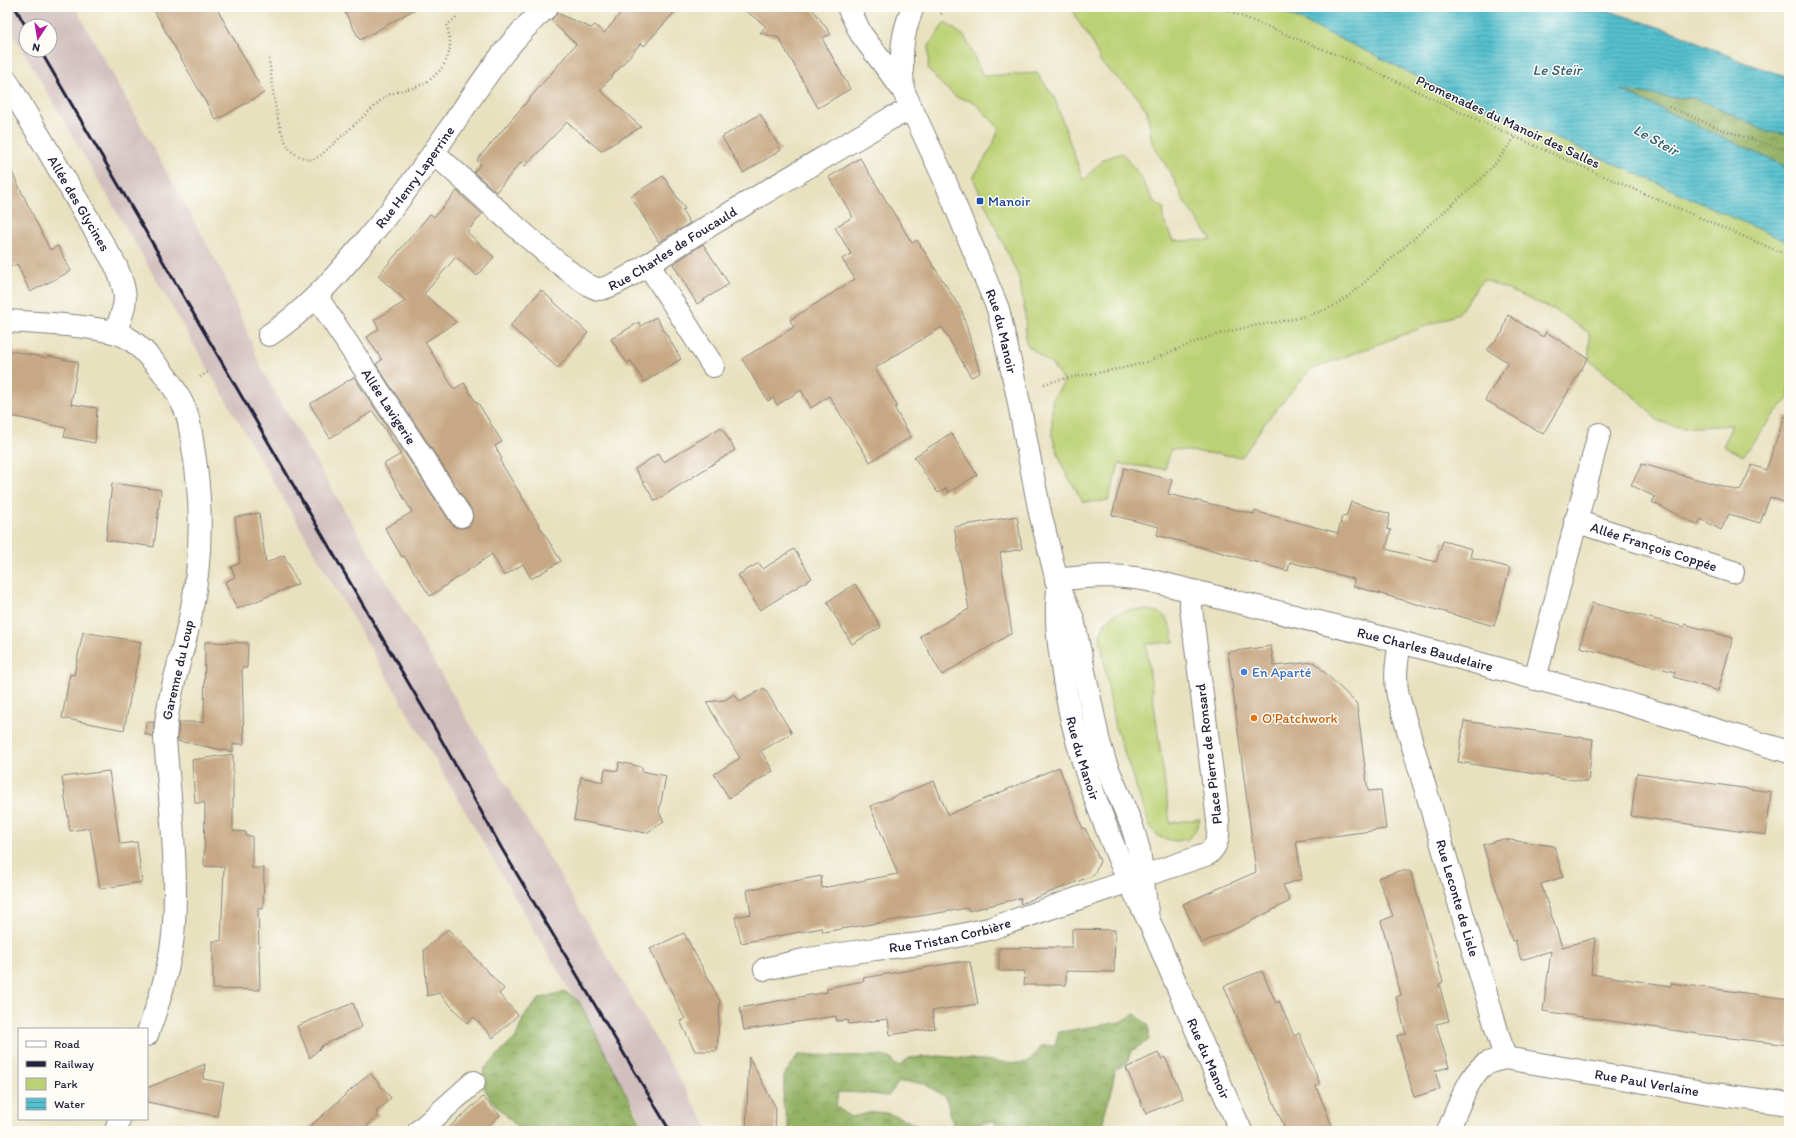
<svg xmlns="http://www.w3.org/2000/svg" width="1796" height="1138" font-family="Itim,sans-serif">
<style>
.railway{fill:#d1bfbe;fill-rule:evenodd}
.green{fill:#bcd175;stroke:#6f7a58}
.forest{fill:url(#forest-crowns);stroke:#5c6a50}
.water{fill:url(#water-rules);stroke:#3b7184}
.building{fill:#c7a884}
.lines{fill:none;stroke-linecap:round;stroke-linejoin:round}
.minor-casing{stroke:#85827d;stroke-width:24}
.tertiary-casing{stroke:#85827d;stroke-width:24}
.path{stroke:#85827d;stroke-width:2.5;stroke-dasharray:1 3;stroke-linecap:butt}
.minor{stroke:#fff;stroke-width:22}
.tertiary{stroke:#fff;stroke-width:22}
.rail{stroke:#22223b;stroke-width:3}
.transit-dot{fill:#1a4fb4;stroke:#fdfcf7;stroke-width:1.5}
.shop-dot{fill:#3f7fe0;stroke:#fdfcf7;stroke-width:1.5}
.food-dot{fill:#e8710a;stroke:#fdfcf7;stroke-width:1.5}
.labels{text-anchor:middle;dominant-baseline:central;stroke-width:3;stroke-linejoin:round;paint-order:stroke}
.street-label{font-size:14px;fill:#22223b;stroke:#fdfcf7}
.transit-label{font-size:14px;fill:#164399;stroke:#fdfcf7;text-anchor:start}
.shop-label{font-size:14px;fill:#366cbe;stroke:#fdfcf7;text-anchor:start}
.food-label{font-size:14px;fill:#c56008;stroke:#fdfcf7;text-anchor:start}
.water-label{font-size:15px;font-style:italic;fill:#366175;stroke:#fdfcf7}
</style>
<defs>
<pattern id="forest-crowns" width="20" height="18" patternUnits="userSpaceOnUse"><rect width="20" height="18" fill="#95b366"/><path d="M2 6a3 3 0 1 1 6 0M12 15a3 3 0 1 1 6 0" fill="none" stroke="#799155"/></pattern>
<pattern id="water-rules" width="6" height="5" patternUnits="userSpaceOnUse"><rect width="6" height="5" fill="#54c0cd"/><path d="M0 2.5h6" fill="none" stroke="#459ca8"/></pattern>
</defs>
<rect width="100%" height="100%" fill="#fdfcf7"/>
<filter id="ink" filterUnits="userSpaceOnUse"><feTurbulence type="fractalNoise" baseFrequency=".025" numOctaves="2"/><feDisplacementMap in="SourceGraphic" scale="8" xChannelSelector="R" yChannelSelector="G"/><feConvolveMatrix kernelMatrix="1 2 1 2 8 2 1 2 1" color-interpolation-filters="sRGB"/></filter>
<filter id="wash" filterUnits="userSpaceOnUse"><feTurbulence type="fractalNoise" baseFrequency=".012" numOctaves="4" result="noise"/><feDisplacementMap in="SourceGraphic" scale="16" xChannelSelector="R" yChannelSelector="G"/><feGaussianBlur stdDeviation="0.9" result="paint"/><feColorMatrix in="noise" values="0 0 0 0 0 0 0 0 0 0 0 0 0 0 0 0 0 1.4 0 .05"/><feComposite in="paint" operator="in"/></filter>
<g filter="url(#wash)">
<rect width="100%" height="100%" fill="#e8e1bf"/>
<path class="railway" d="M7 7H75L224 275 263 372 710 1131H648L565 983 7 23ZM26 26H50V50H26Z"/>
<path class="green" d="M1071 7H1272L1377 56 1437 87 1633 172 1789 243V399L1775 413 1743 456 1723 446 1732 425 1682 428 1658 421 1636 398 1589 360V333L1555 310 1483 279 1458 314 1310 370 1264 424 1242 457 1171 449 1165 469 1119 464 1108 501 1083 502 1063 468 1052 436V400L1064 382 1053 366 1026 344 1025 313 1019 278 973 178 993 145 999 128 974 102 956 97 941 84 928 69 929 46 945 22 965 37 983 76 1037 73 1054 97 1083 180 1104 159 1122 153 1138 173 1154 202 1164 208 1163 219 1173 241 1212 240 1184 202 1173 177 1152 143 1147 111 1135 94 1101 63 1090 38 1077 20Z
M1128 610C1158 609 1169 609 1174 642L1146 644 1170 823 1200 819 1195 831 1188 839 1175 841 1159 837 1150 827 1114 723 1100 637C1105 618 1110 615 1128 610Z"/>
<path class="forest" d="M1619 89 1667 97 1694 98 1728 112 1767 132 1789 133V168Z
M564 991 579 1001 645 1131H521L491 1100 482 1084 485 1068 516 1037 524 1016 539 999Z
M1135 1014 1149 1026V1040L1131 1051 1127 1063 1115 1070 1111 1094 1104 1115V1131H998L995 1121 954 1128 946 1097 923 1083 899 1082 888 1096 861 1093 838 1092 836 1106 850 1117C859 1116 869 1112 878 1112 893 1113 913 1122 924 1131H790L783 1103 784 1075 798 1055 881 1056 892 1059 893 1064 899 1066 909 1058 940 1056 1003 1062 1028 1063 1041 1046 1055 1045 1059 1032 1121 1022Z"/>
<path class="water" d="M1272 7H1597L1680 34 1745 63 1789 77V133L1767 132 1728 112 1694 98 1667 97 1620 90 1789 168V243L1633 172 1437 87 1377 56Z"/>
<g id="blocks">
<path class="building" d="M152 7H216L264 93 216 120Z
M342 7H419L360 40Z
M626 7H679L644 46 641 43 600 90 641 127 601 151 567 122 525 166 521 162 496 192 474 172 481 164 477 160 576 44 551 21 557 13 591 28 595 25 604 33Z
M740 7H811L831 34 822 38 850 89 818 108 779 38 760 33 766 26Z
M760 114 781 150 743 173 722 137Z
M860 158 912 243 917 240 962 311 980 373 971 377 942 327 875 368 897 405 895 409 911 437 870 462 829 396 811 408 801 390 777 405 773 398 768 401 742 359 794 327 790 320 855 279 842 259 851 254 835 227 853 217 829 177Z
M7 162 50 250 58 246 71 271 30 292 17 264 7 269Z
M663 176 685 209 682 210 690 223 659 242 631 196Z
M457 191 482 214 467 232 494 257 477 276 456 257 424 294 456 322 425 342 454 389 464 383 477 404 478 403 502 442 495 446 502 459 500 461 561 561 531 579 523 564 504 576 492 554 430 596 404 556 402 557 385 528 412 512 384 464 401 454 373 411 330 438 310 404 354 377 451 523 455 527 461 528 468 527 472 522 473 516 471 509 376 364 382 360 367 337 379 329 374 320 406 301 378 276 430 214 434 217Z
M703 244 729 284 697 304 673 264Z
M541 290 588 333 558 368 510 326Z
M1508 315 1543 337 1546 332 1588 358 1543 434 1485 400 1508 362 1487 350 1502 333Z
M656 317 681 359 644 382 631 361 627 363 611 339 639 322 641 326Z
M7 350 47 358 48 356 78 362 71 404 97 408 95 443 64 437 66 428 7 415Z
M1785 416H1789V504L1770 497 1760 523 1729 514 1721 530 1701 519 1698 525 1652 502 1655 497 1631 485 1642 464 1740 491 1752 465 1766 470Z
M721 427 735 450 655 501 635 469 659 453 664 462Z
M951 433 977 475 948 493 947 488 938 493 914 457Z
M1124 468 1172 480 1168 494 1254 514V511L1338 533 1342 516 1346 517 1351 502 1390 514 1387 529 1391 530 1386 549 1436 562 1443 541 1472 549 1470 557 1510 568 1494 626 1353 586 1354 579 1290 562 1288 571 1157 535 1159 527 1112 515Z
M112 483 161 490 154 547 106 540Z
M259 513 266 563 284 555 298 584 237 609 225 582 235 577 231 567 240 563 235 517Z
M1017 516 1022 549 1000 553 1012 633 942 675 920 636 969 609 954 527Z
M794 549 812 578 760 610 738 575 759 563 763 569Z
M855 584 881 627 852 644 827 602Z
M1592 603 1684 627 1685 624 1733 638 1718 691 1674 677 1675 672 1671 671 1580 647Z
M83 632 141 642 124 730 62 718 70 674 74 675Z
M205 642 248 643 247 668H242L244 744H233V752L178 741 179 722H204Z
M1271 646 1274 666 1314 662 1357 704 1368 791 1381 790 1386 829 1296 841 1302 879 1283 885 1290 901 1242 926 1201 943 1183 904 1256 872 1228 652Z
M764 688 792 733 761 751 773 771 729 798 714 774 740 758 706 702 725 700 734 694 740 702Z
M1464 721 1593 739 1588 782 1458 762Z
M146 722H154L153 736 145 734Z
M233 754V831L246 832V836H252V868H264L263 909 258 908 260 990 213 989V941H221L224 867 204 866 205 803H195L192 760Z
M619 762 642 767V771L666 776 659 812 664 822 646 833 574 820 581 777 603 782 605 769 618 771Z
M1059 767 1083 829 1085 828 1100 861 1094 875 1020 904 1021 898 968 911V908L823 932 822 928 741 943 735 917 751 914 747 890 821 876 822 888 898 874 870 806 934 781 948 815Z
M109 771 120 844 137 842 142 882 100 889 90 828 70 831 62 777Z
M1637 773 1771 792 1766 835 1631 816Z
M1503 839 1554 846 1563 877 1541 884 1562 947 1595 938 1591 974 1671 986V983L1789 999V1045L1705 1035 1543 1011 1551 951 1521 960 1515 940 1512 941 1483 845Z
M1399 871H1410L1443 982 1439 984 1449 1021 1436 1024 1449 1067 1435 1071 1440 1089 1414 1097 1397 1036 1406 1034 1396 997 1401 995 1381 921 1393 916 1378 878Z
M448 929 504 989 499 994 518 1015 493 1038 474 1017 467 1023 439 993 427 996 424 950Z
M1072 929 1115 930 1114 972 1066 971V985H1024L1025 971H999V948L1072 947Z
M684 933 720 1001 717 1051H695L680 1021 685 1019 650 949Z
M959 962H970L978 1004 932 1011 935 1028 890 1035 888 1019 849 1024 848 1020 837 1021 836 1016 744 1030 740 1008 827 992V988L864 981 863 978Z
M1262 971 1276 1003 1279 1001 1294 1036 1299 1033 1320 1084 1316 1086 1334 1131H1286L1224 986Z
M353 1003 362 1027 323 1045 310 1058 297 1026Z
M1158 1053 1161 1059 1165 1057 1183 1098 1146 1114 1126 1068Z
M749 1057 776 1108 775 1131H746Z
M205 1064 203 1079 224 1083 217 1116 147 1102V1088Z
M370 1073 391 1098 376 1112 379 1115 362 1131H305Z
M483 1097 500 1115 483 1131H445Z"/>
</g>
</g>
<g filter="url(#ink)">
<use href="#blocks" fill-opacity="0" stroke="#85827d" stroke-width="1"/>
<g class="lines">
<defs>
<g id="minor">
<path id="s1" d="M7 81 116 266C129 296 127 303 115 332"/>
<path id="s2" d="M434 153C457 173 580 289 599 289 615 289 674 247 691 237 757 196 824 158 891 118L911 110"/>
<path d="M648 264 713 366"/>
<path id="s3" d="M317 297 461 516"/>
<path d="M7 321C37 323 67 324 97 329 107 331 118 332 126 337 136 342 144 351 151 359 165 373 177 391 185 409 190 421 191 434 193 447 203 505 202 561 190 618 182 659 166 698 165 739 170 801 179 874 173 936 169 970 159 1003 147 1035"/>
<path id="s4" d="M269 335C304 312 331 282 358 250 392 211 422 170 451 127 480 85 508 40 547 7"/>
<path id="s5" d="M1575 521 1733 572"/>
<path id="s6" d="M1056 580C1088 576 1117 574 1148 580L1400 642 1626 703 1789 752"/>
<path id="s7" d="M1400 642C1397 661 1394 677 1398 696L1505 1058C1497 1060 1491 1061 1484 1065 1468 1076 1456 1113 1448 1131"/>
<path d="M1535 679 1599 434"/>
<path id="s8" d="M765 969 808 959 875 949 920 944 989 929 1208 854C1219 844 1219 834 1218 820L1191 608V591"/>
<path id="s9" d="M1505 1058 1714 1094 1789 1104"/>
<path d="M116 1131 119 1119"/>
<path d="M419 1131 474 1082"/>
</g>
<g id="tertiary">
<path id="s10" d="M848 7 861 34 903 90 943 176 998 309 1016 388 1040 513 1058 585 1073 619 1099 742 1105 762 1132 826 1139 850 1148 920"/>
<path d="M903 90C901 57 900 38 913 7"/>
<path id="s11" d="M1058 589C1055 618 1058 638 1062 667 1072 742 1098 811 1128 880 1135 894 1143 909 1150 923 1180 993 1210 1062 1241 1131"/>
</g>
</defs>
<use href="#minor" class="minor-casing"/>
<use href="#tertiary" class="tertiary-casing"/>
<path class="path" d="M1219 7 1364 66 1458 111 1571 162 1789 256
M941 14 948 7
M269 59C272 81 276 132 290 149 295 156 304 158 312 160L320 156 386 96C395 92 403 90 413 88 432 82 450 65 450 44 450 38 448 31 447 25L457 17
M1669 107 1720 129 1789 151
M200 377 208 372
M1044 384C1074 375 1105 373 1136 365 1163 357 1188 343 1215 335 1234 330 1252 326 1271 323 1289 320 1307 317 1324 310 1336 306 1347 297 1357 289L1482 178 1499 159 1516 136"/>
<use href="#minor" class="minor"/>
<use href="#tertiary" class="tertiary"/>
<path class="rail" d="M15 7 26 27
M40 50 437 732 502 849 670 1131"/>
</g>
</g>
<rect class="transit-dot" x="976" y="197" width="8" height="8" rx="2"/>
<circle class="shop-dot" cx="1244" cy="672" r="4"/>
<circle class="food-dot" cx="1254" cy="718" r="4"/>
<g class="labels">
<g class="street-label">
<text transform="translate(1508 122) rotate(25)">Promenades du Manoir des Salles</text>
<text stroke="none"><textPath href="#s4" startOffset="216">Rue Henry Laperrine</textPath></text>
<text stroke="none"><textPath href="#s1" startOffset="142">Allée des Glycines</textPath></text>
<text stroke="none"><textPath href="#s2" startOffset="299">Rue Charles de Foucauld</textPath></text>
<text stroke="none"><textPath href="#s10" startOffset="361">Rue du Manoir</textPath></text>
<text stroke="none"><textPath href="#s3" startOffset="131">Allée Lavigerie</textPath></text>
<text stroke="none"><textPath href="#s5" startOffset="83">Allée François Coppée</textPath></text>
<text stroke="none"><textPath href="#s6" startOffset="378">Rue Charles Baudelaire</textPath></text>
<text transform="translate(178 670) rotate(-77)">Garenne du Loup</text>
<text transform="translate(1209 754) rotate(-97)">Place Pierre de Ronsard</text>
<text stroke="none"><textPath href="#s11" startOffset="172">Rue du Manoir</textPath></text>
<text stroke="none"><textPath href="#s7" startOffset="265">Rue Leconte de Lisle</textPath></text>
<text stroke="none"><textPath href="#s8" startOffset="188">Rue Tristan Corbière</textPath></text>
<text stroke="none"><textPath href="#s11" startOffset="498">Rue du Manoir</textPath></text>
<text stroke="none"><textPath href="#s9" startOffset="144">Rue Paul Verlaine</textPath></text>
</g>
<g class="transit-label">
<text x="988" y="201">Manoir</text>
</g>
<g class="shop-label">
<text x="1252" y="672">En Aparté</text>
</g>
<g class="food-label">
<text x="1262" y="718">O'Patchwork</text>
</g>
<g class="water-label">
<text x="1557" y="70">Le Steïr</text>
<text transform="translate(1656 140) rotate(29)">Le Steir</text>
</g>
</g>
<rect width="1796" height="1138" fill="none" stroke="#fdfcf7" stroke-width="24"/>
<rect x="18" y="1028" width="130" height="92" fill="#fdfcf7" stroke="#a5a5ac"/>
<rect x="26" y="1041" width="20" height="6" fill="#ffffff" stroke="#a5a5ac"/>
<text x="54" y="1048" font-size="12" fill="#22223b">Road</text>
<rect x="26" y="1061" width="20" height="6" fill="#22223b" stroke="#a5a5ac"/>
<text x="54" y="1068" font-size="12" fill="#22223b">Railway</text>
<rect x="26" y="1078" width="20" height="12" fill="#bcd175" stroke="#a5a5ac"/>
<text x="54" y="1088" font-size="12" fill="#22223b">Park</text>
<rect x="26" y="1098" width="20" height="12" fill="url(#water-rules)" stroke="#a5a5ac"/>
<text x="54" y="1108" font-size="12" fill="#22223b">Water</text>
<g transform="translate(38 38) rotate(192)"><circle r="19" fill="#fdfcf7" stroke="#a5a5ac"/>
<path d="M0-3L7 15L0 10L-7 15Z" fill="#b5179e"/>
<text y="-6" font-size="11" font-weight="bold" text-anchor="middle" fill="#22223b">N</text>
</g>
</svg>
